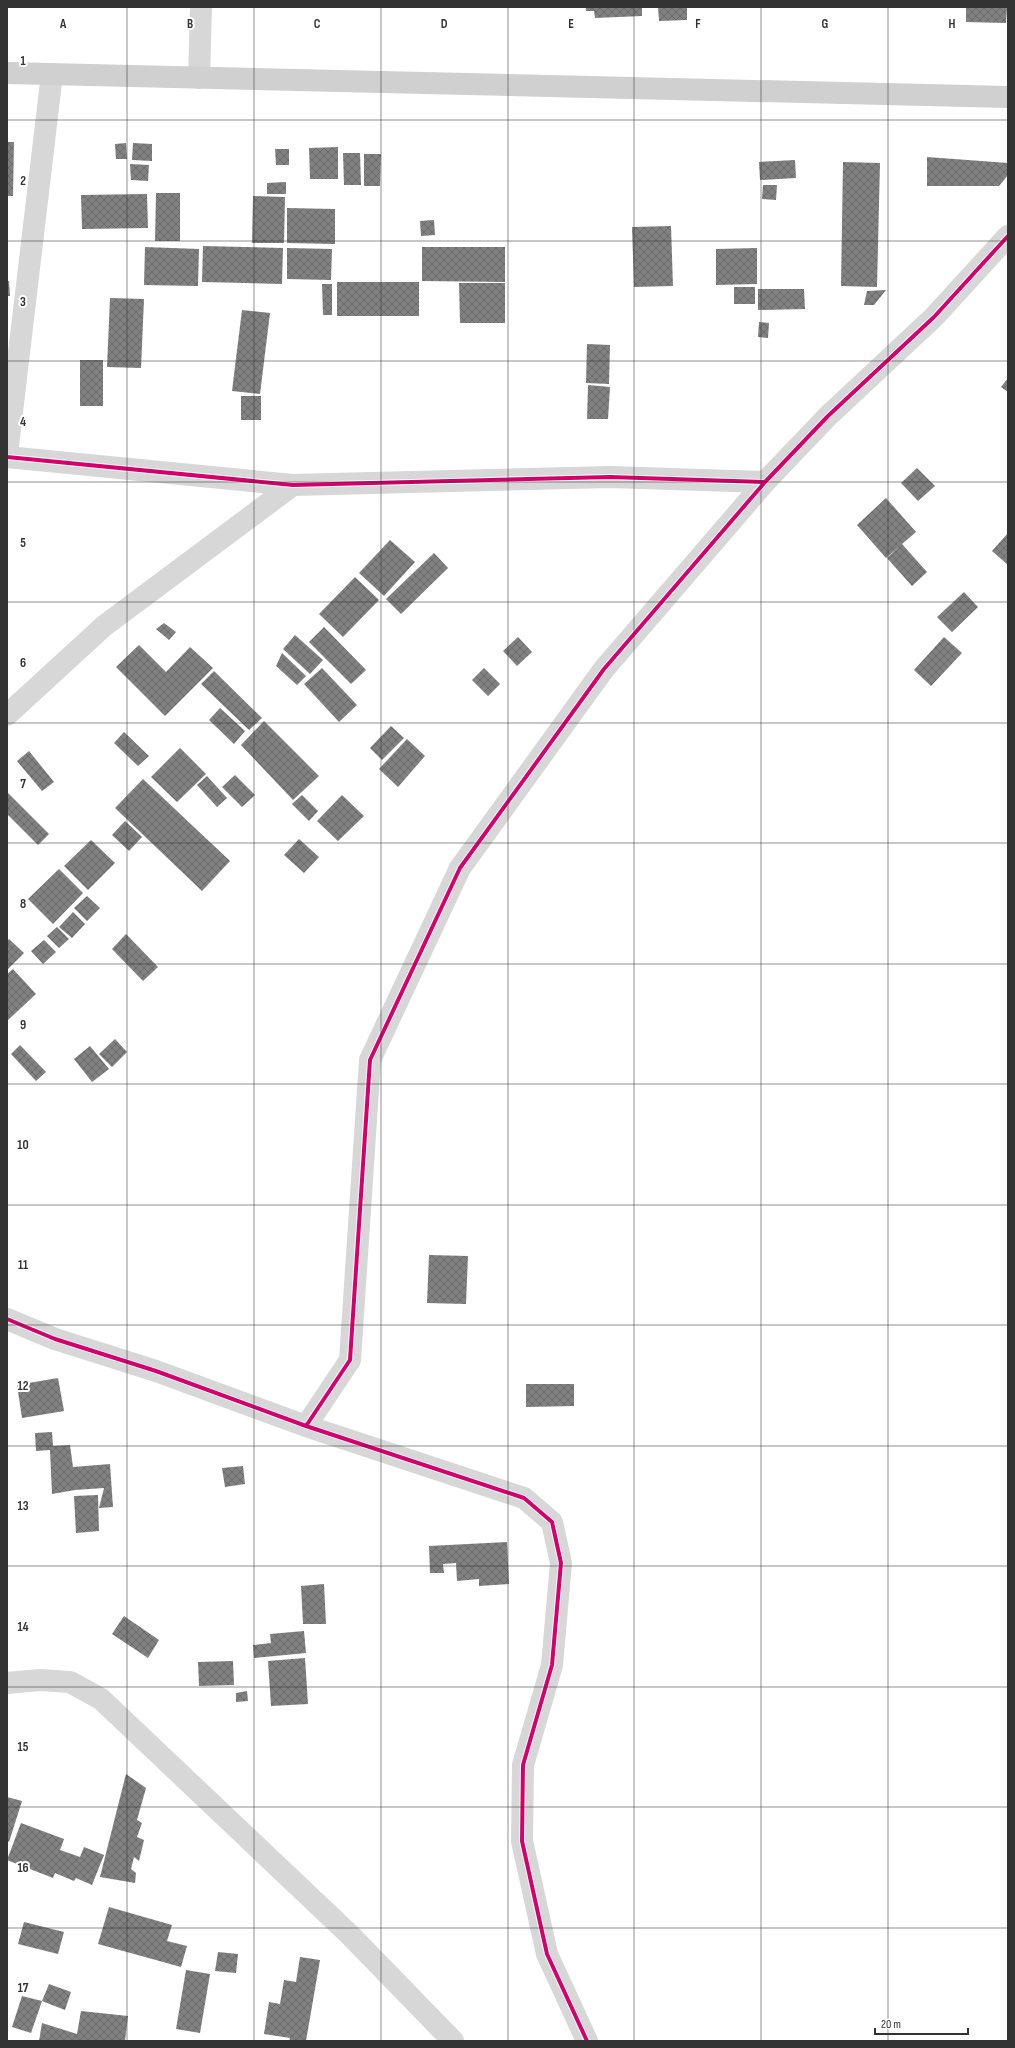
<svg xmlns="http://www.w3.org/2000/svg" width="1015" height="2048" font-family="'Sofia Sans Condensed',sans-serif">
<style>
.building{fill:url(#building-cross-hatch)}
.lines{fill:none;stroke-linecap:round;stroke-linejoin:round}
.street{stroke:#d7d7d7;stroke-width:22}
.secondary{stroke:#d0d0d0;stroke-width:22}
.cycleway-casing{stroke:#fff;stroke-width:6}
.cycleway{stroke:#d6006c;stroke-width:4}
.grid{fill:none;stroke:#333;stroke-width:1;stroke-opacity:0.55}
.grid-label{font-size:13px;text-anchor:middle;font-weight:bold;fill:#333;stroke:#fff;stroke-width:4;stroke-linejoin:round;paint-order:stroke}
</style>
<defs>
<pattern id="building-cross-hatch" width="8" height="8" patternUnits="userSpaceOnUse"><rect width="8" height="8" fill="#818181"/><path d="M0 0l8 8M0 8l8-8" fill="none" stroke="#6a6a6a"/></pattern>
</defs>
<rect width="100%" height="100%" fill="#fff"/>
<path class="building" d="M586 7H642V16L595 18 594 11H586Z
M658 7H687V20L659 21Z
M966 7H1007L1006 23 966 22Z
M7 142H14L13 196H7Z
M126 143 127 159H116L115 144Z
M133 143 152 144V161L132 160Z
M338 147V179H310L309 148Z
M275 149H289V165H276Z
M343 153H360L361 185H344Z
M364 154H381L380 186H364Z
M927 157 1008 163V175L999 186H927Z
M795 160 796 178 760 180 759 162Z
M843 162 880 163 877 287 841 286Z
M130 164 149 165 148 181 131 180Z
M286 182V194H267V183Z
M763 185H777L776 200 762 199Z
M156 193H180V241H155Z
M147 194 148 228 82 229 81 195Z
M253 196 285 197 284 243H252Z
M287 208 335 209V244L287 243Z
M434 220 435 235 421 236 420 221Z
M671 226 673 286 634 287 632 227Z
M203 246 283 248 282 284 202 282Z
M145 247 199 249 198 286 144 285Z
M422 247H505V282L422 281Z
M287 248 332 249 331 280 287 279Z
M757 248V284L716 285V249Z
M7 281H9L10 296H7Z
M337 282H419V316H337Z
M459 283H505V323H460Z
M322 284H332V315H323Z
M734 287H755V304H734Z
M758 289H804L805 309 758 310Z
M886 290 874 305H864L867 291Z
M110 298 144 299 141 368 107 367Z
M242 310 270 313 260 394 232 391Z
M759 322 769 323 768 338 758 337Z
M587 344 610 345 609 384 586 383Z
M80 360H103V406H80Z
M1008 378V392L1001 387Z
M588 385 610 387 608 419H587Z
M241 396H261V420H241Z
M917 468 935 486 918 501 901 483Z
M886 498 916 532 902 544 927 572 912 586 887 558 900 546 886 558 857 525Z
M1008 533V565L992 551Z
M390 540 415 562 384 596 359 573Z
M434 553 448 568 401 614 386 599Z
M355 577 379 600 343 637 319 614Z
M964 592 978 607 952 632 937 617Z
M164 623 176 632 169 640 156 629Z
M324 627 366 670 351 684 309 642Z
M295 635 323 660 310 674 283 649Z
M518 637 532 652 517 666 503 651Z
M944 637 962 653 931 686 914 670Z
M139 645 166 672 190 647 213 668 165 716 116 667Z
M282 653 306 676 297 685 276 666Z
M322 668 357 705 339 722 304 684Z
M484 668 500 684 488 696 472 680Z
M214 671 262 718 249 730 201 684Z
M220 708 245 731 234 744 209 720Z
M264 721 319 776 293 800 241 745Z
M391 726 404 738 382 760 370 748Z
M124 732 149 756 138 766 114 743Z
M407 739 425 756 398 787 379 769Z
M180 748 206 774 177 802 151 777Z
M29 751 54 782 42 791 17 761Z
M235 775 255 795 242 807 222 787Z
M207 776 227 798 217 807 197 785Z
M143 779 230 861 202 891 115 808Z
M7 792 49 834 38 845 7 814Z
M302 795 318 811 309 821 292 804Z
M342 795 364 816 338 841 317 821Z
M125 821 142 837 129 851 112 835Z
M299 839 319 857 304 873 284 855Z
M91 840 115 863 88 890 64 866Z
M59 869 83 893 53 924 28 899Z
M87 896 100 908 87 921 74 908Z
M73 912 85 924 72 938 59 927Z
M57 927 69 939 59 948 47 936Z
M126 934 158 967 143 981 112 949Z
M9 939 24 953 7 970V941Z
M44 940 56 952 43 964 31 951Z
M13 969 36 994 7 1021V974Z
M115 1039 127 1052 112 1067 99 1054Z
M20 1045 46 1072 36 1081 11 1054Z
M90 1046 109 1069 92 1082 74 1059Z
M429 1255 468 1256 466 1304 427 1303Z
M58 1378 64 1411 22 1418 17 1385Z
M526 1384H574V1406L526 1407Z
M52 1432 53 1446 70 1445 73 1467 110 1464 113 1507 99 1508 104 1488 75 1490 52 1494 50 1450 36 1451 35 1433Z
M243 1466 245 1484 225 1487 222 1468Z
M98 1495 99 1531 76 1533 74 1496Z
M507 1542 509 1584 479 1586V1579L457 1581 456 1563 443 1564 444 1573H430L429 1546Z
M324 1584 326 1624H303L301 1586Z
M124 1616 159 1640 148 1658 112 1634Z
M304 1631 306 1653 254 1658 253 1645 271 1643 270 1634Z
M305 1658 308 1704 271 1706 268 1661Z
M233 1661 234 1685 199 1686 198 1662Z
M247 1691 248 1701 236 1702V1693Z
M126 1774 146 1788 137 1820 142 1823 137 1837 144 1840 139 1861 134 1857 131 1869 136 1873 135 1883 100 1877Z
M7 1797 22 1801 9 1842 7 1841Z
M21 1823 64 1839 60 1850 80 1857 84 1847 104 1855 92 1885 76 1878 74 1881 55 1873 53 1878 7 1860Z
M109 1907 172 1925 167 1941 187 1946 181 1967 98 1944Z
M24 1922 64 1932 58 1954 18 1944Z
M218 1952 238 1954 236 1973 215 1971Z
M300 1957 320 1960 306 2041H289L290 2038 264 2034 269 2002 280 2004 284 1980 296 1982Z
M186 1970 210 1974 200 2033 176 2029Z
M49 1984 71 1992 65 2010 42 2001Z
M22 1996 42 2001 31 2033 12 2027Z
M81 2011 128 2016 125 2041H39L42 2023 77 2034Z"/>
<g class="lines">
<path class="street" d="M199 78 201 7
M7 454 52 74
M7 457 293 485 610 477 765 482 828 416 934 317 1008 236
M7 715 104 626 293 485
M7 1319 55 1339 156 1371 306 1426 524 1498 552 1522 561 1563 552 1665 523 1765 522 1841 547 1954 587 2041
M306 1426 350 1360 370 1060 460 868 604 669 765 482
M7 1683 40 1680 70 1682 101 1699 350 1935 453 2041"/>
<path class="secondary" d="M7 73 1008 97"/>
<defs>
<path id="cycleway" d="M7 457 293 485 610 477 765 482 828 416 934 317 1008 236
M7 1319 55 1339 156 1371 306 1426 524 1498 552 1522 561 1563 552 1665 523 1765 522 1841 547 1954 587 2041
M306 1426 350 1360 370 1060 460 868 604 669 765 482"/>
</defs>
<use href="#cycleway" class="cycleway-casing"/>
<use href="#cycleway" class="cycleway"/>
</g>
<path class="grid" d="M127 7V2041M254 7V2041M381 7V2041M508 7V2041M634 7V2041M761 7V2041M888 7V2041M7 120H1008M7 241H1008M7 361H1008M7 482H1008M7 602H1008M7 723H1008M7 843H1008M7 964H1008M7 1084H1008M7 1205H1008M7 1325H1008M7 1446H1008M7 1566H1008M7 1687H1008M7 1807H1008M7 1928H1008"/>
<g class="grid-label">
<text x="63" y="28">A</text>
<text x="190" y="28">B</text>
<text x="317" y="28">C</text>
<text x="444" y="28">D</text>
<text x="571" y="28">E</text>
<text x="698" y="28">F</text>
<text x="825" y="28">G</text>
<text x="952" y="28">H</text>
<text x="23" y="65">1</text>
<text x="23" y="185">2</text>
<text x="23" y="306">3</text>
<text x="23" y="426">4</text>
<text x="23" y="547">5</text>
<text x="23" y="667">6</text>
<text x="23" y="788">7</text>
<text x="23" y="908">8</text>
<text x="23" y="1029">9</text>
<text x="23" y="1149">10</text>
<text x="23" y="1269">11</text>
<text x="23" y="1390">12</text>
<text x="23" y="1510">13</text>
<text x="23" y="1631">14</text>
<text x="23" y="1751">15</text>
<text x="23" y="1872">16</text>
<text x="23" y="1992">17</text>
</g>
<rect width="1015" height="2048" fill="none" stroke="#333333" stroke-width="16"/>
<path d="M875 2028v6h93v-6" fill="none" stroke="#333333" stroke-width="2"/>
<text x="881" y="2028" font-size="12" fill="#333333" stroke="#ffffff" stroke-width="3" paint-order="stroke">20 m</text>
</svg>
